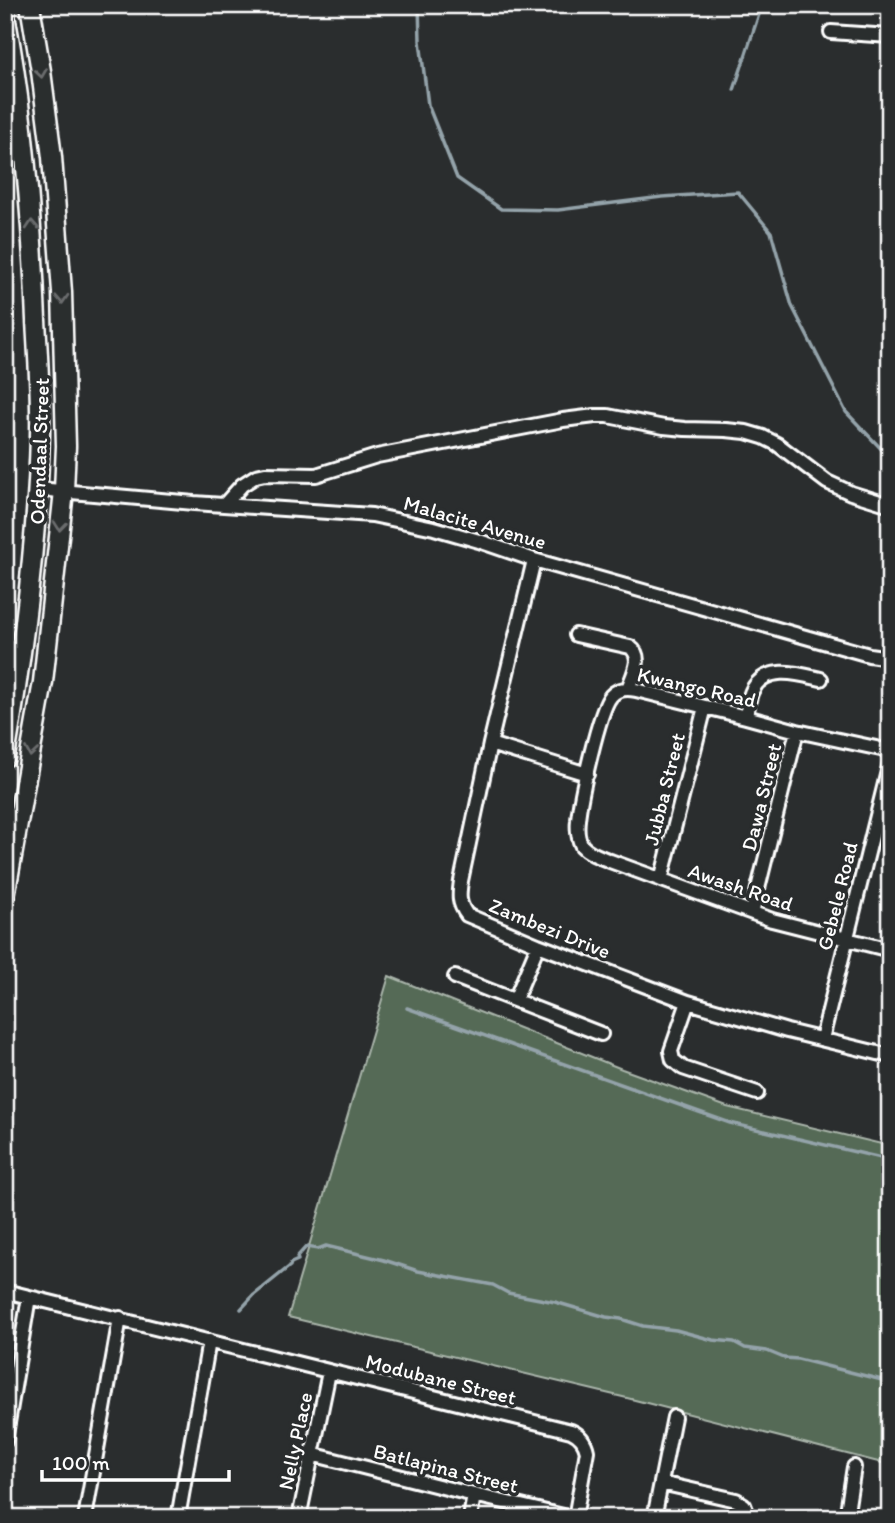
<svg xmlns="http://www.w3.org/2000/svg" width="895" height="1523" font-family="Itim,sans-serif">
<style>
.green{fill:#556b57;stroke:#aab5ab;stroke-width:2}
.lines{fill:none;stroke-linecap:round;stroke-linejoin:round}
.stream{stroke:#94a3aa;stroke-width:3.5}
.street-casing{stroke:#fff;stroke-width:18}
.secondary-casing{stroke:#fff;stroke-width:23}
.street{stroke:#2a2d2e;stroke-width:12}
.secondary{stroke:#2a2d2e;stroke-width:18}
.oneway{stroke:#6a6c6d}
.labels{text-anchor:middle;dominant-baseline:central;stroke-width:7;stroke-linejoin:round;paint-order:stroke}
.street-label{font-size:21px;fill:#fff;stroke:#2a2d2e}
</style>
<rect width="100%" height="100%" fill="#2a2d2e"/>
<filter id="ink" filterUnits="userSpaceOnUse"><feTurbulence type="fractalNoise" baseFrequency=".0143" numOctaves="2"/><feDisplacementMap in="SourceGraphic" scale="14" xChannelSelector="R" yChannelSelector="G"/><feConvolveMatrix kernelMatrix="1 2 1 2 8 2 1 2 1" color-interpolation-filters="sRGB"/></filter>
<g filter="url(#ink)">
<path class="green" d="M389 976 622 1069 727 1107 890 1146V1465L627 1398 288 1317Z"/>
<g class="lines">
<path class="stream" d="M419 5 420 41 428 105 457 178 501 209 558 210 662 197 738 192 771 232 792 306 846 412 890 458
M734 90 762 5
M407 1008 730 1123 890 1160
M241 1309 254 1295 290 1266 291 1263 298 1260 297 1257 306 1247 318 1249 326 1246 384 1260 418 1271 493 1285 508 1293 555 1302 606 1317 621 1319 643 1326 676 1330 713 1340 734 1342 745 1348 767 1351 784 1358 798 1359 890 1382"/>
<defs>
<path id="street" d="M831 32 890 36
M38 489 194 503 372 515 434 528 479 541 534 560 869 655 890 658
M224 505 242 485 256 476 265 474 316 475 377 456 563 420 595 416H608L664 427 685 429 726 430 746 432 763 437 777 444 827 482 851 493 890 505
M534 560 490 744 461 881C459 895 458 903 467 915L538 945 688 1002 787 1031 890 1056
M576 635 630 647C644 657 633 674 628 689
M746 717C748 708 748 697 753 689 767 664 799 674 821 679
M490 744 587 774
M890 751 797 731 746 717 636 690C627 688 618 688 611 696 599 710 580 798 578 820 577 828 578 839 582 846 589 854 601 857 610 861L772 920 890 950
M661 880 705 707
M752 913 797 731
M455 977 601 1034
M515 1000 538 945
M688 1002 671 1051 673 1060 683 1068 757 1093
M822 1039 890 763
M5 1291 571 1431C580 1435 585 1441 587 1451L575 1518
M5 1441 29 1297
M311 1454 474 1495 572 1518
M661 1483 736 1500 744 1505 749 1518
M85 1518 120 1318
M178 1518 209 1341
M299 1518 329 1372
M470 1518 474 1495
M654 1518 674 1417
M846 1518 854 1467"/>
<path id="secondary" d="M5 15C24 115 32 217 36 320 38 358 41 397 40 436 37 543 23 651 5 757
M5 896 43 682 64 491 66 446 62 292 52 157 41 71 30 5"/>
</defs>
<use href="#street" class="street-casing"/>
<use href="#secondary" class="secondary-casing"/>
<use href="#street" class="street"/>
<use href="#secondary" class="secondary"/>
</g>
<defs><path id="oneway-chevron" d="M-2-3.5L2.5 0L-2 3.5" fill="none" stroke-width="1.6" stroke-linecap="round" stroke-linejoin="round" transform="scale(1.75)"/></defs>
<g class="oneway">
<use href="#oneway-chevron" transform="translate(41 73) rotate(82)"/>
<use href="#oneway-chevron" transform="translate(32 225) rotate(-94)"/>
<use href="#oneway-chevron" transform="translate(62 299) rotate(87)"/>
<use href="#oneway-chevron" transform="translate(60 526) rotate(96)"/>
<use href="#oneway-chevron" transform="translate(31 752) rotate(99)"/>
</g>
</g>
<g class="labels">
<g class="street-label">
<text transform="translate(39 451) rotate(-88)">Odendaal Street</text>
<text transform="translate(475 522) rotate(16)">Malacite Avenue</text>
<text transform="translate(697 687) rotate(13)">Kwango Road</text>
<text transform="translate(664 789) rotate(-76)">Jubba Street</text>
<text transform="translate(761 797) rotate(-76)">Dawa Street</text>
<text transform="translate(741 887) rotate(19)">Awash Road</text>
<text transform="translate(837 896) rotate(-76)">Gebele Road</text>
<text transform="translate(550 928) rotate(22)">Zambezi Drive</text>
<text transform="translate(441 1379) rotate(14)">Modubane Street</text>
<text transform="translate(295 1441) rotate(-78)">Nelly Place</text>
<text transform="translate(446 1468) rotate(14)">Batlapina Street</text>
</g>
</g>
<rect width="895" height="1523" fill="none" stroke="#2a2d2e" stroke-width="28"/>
<rect x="14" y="14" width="867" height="1495" fill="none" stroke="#fff" stroke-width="2.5" filter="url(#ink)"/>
<path d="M42 1470v10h187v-10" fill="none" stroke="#ffffff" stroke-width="3.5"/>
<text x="52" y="1470" font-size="21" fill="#ffffff" stroke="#2a2d2e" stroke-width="5" paint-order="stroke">100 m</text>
</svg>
